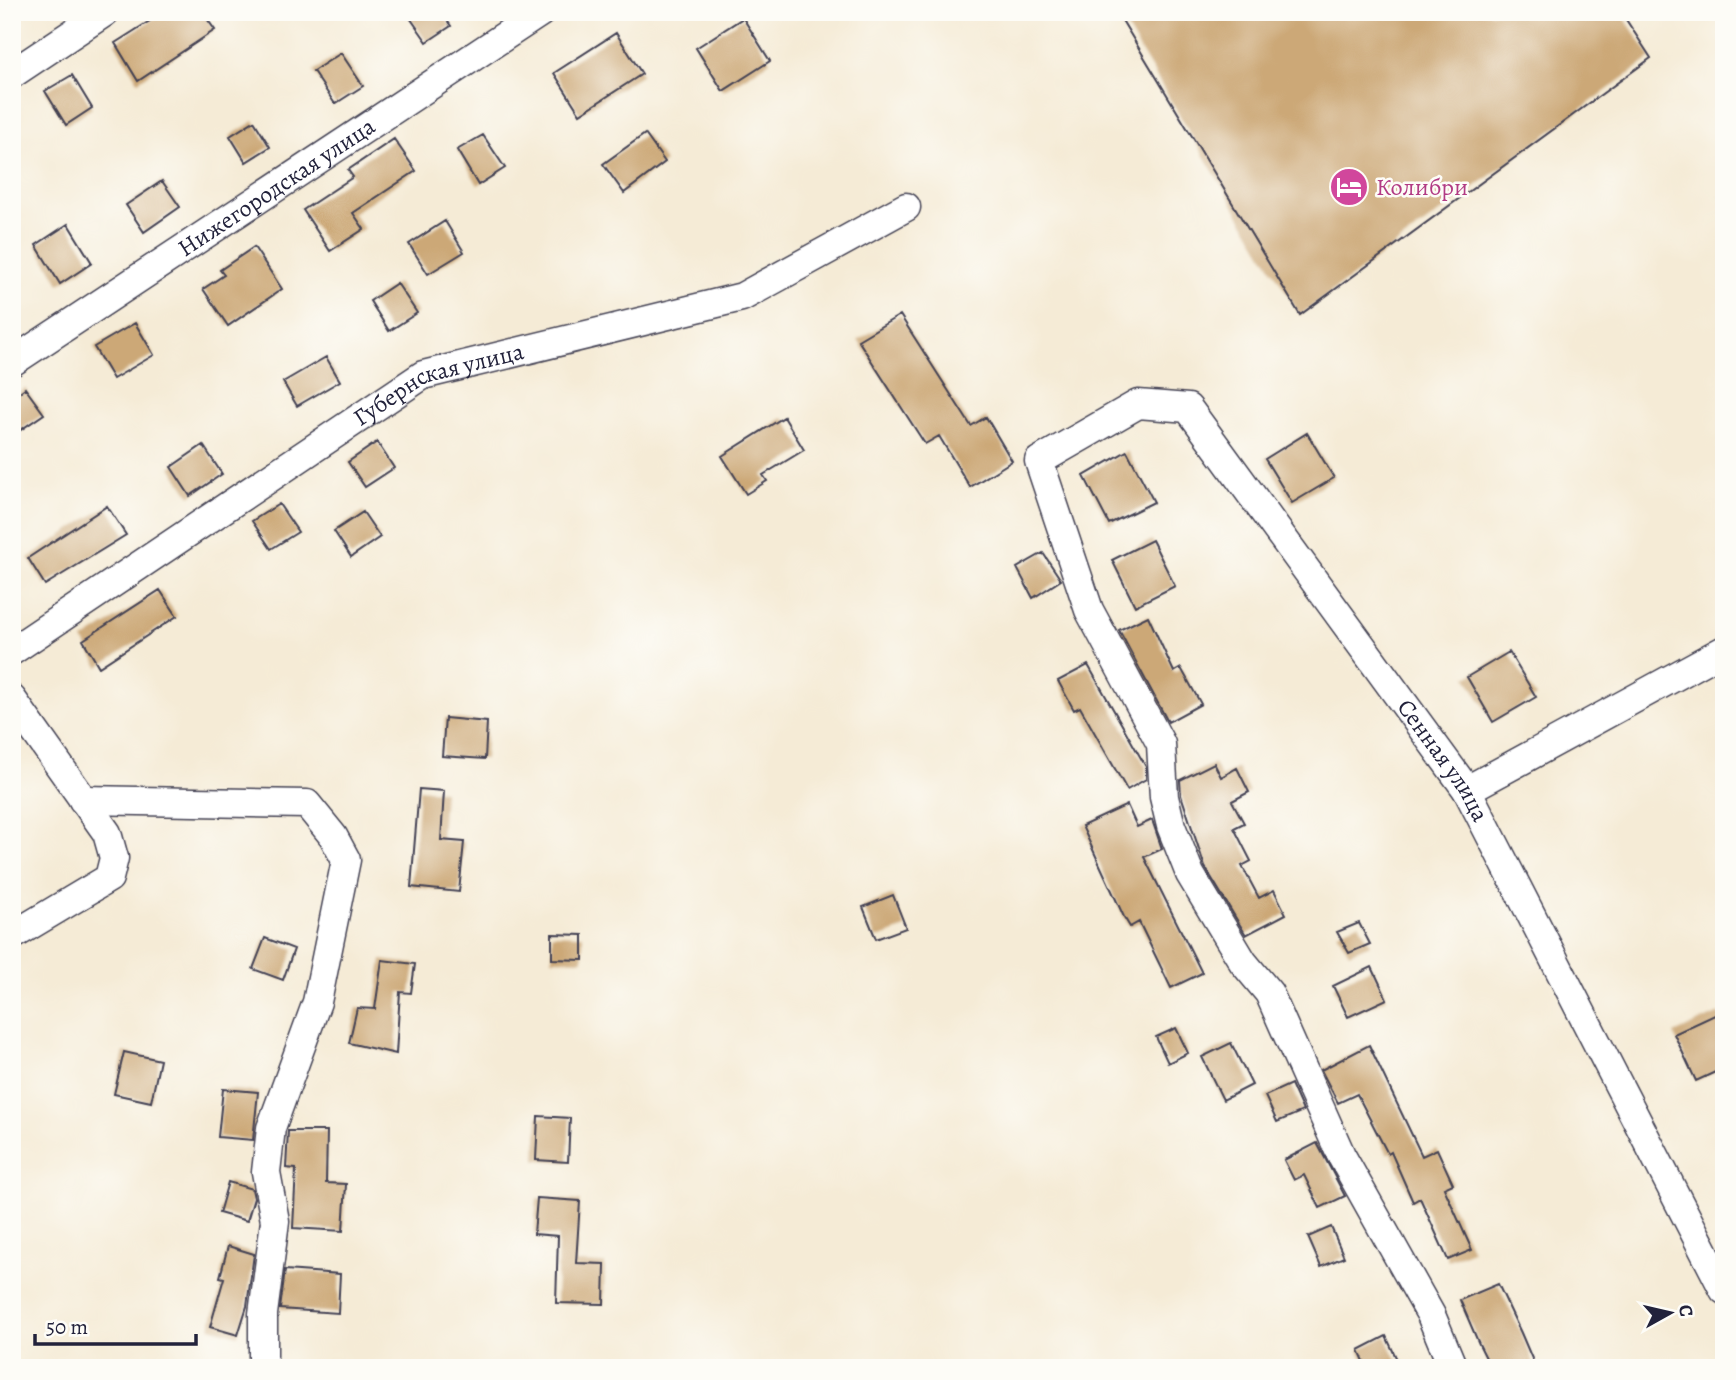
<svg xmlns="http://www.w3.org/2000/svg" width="1736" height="1380" font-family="Alegreya,serif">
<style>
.building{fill:#cca877}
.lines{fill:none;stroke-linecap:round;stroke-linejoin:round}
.minor-casing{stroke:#424052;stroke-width:31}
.minor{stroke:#fff;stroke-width:28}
.labels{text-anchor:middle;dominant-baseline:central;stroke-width:5;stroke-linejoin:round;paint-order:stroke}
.street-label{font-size:24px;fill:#22223b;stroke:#fdfcf7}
.hotel-label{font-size:24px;fill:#b23c85;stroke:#fdfcf7;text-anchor:start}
</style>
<rect width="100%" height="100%" fill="#fdfcf7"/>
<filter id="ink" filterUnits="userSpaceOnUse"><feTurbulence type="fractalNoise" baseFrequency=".0143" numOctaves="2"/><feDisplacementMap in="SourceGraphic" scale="14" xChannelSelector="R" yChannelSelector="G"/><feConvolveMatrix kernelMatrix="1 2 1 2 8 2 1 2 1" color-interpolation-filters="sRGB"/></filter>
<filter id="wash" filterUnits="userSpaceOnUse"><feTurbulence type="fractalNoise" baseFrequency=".00686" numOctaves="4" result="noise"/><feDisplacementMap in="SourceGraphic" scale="28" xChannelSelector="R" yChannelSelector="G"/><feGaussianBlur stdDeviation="1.57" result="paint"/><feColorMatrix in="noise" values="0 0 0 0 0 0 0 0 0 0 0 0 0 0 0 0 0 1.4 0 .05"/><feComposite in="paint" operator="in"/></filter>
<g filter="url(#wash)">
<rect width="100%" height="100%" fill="#f5ebd6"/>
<g id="blocks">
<path class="building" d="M164 12H202L215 30 138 81 115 43Z
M406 12H441L451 26 427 42Z
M1117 12H1621L1651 58 1300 315Z
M743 18 770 61 723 91 696 48Z
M616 33 642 74 580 114 554 73Z
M341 53 363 86 335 104 313 71Z
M72 75 92 108 66 125 45 91Z
M254 121 270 147 246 162 230 136Z
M645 134 665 162 624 193 603 164Z
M483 135 505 168 478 185 457 150Z
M394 139 416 171 353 213 364 229 330 251 303 210 353 177 348 170Z
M162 181 180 207 144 232 126 205Z
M445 221 464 252 428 274 409 244Z
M68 224 92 263 60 284 36 245Z
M254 247 282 289 228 326 203 289 224 275 220 270Z
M397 283 417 313 389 331 370 301Z
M900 315 971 426 986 417 1012 461 970 487 939 436 925 444 858 340Z
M135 323 154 355 113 379 94 347Z
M326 357 340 381 297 406 283 382Z
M25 388 44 414 19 431 12 421V398Z
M784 417 804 450 763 475 767 481 746 494 722 456Z
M1307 433 1334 478 1292 503 1265 459Z
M377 442 394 468 365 487 348 462Z
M203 445 222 474 190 496 171 467Z
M1127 451 1154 502 1109 524 1084 476Z
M279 504 298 532 271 549 252 521Z
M107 506 126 535 45 585 28 558Z
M363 512 380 537 351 557 334 531Z
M1152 540 1175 586 1135 606 1112 560Z
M1043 553 1061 580 1033 598 1017 568Z
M160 590 177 616 99 667 83 640Z
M1148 616 1174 672 1181 668 1201 704 1168 722 1119 630Z
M1509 652 1536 697 1493 722 1467 677Z
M1088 665 1146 767V779L1127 790 1080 707 1074 710 1058 681Z
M445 718 487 722 485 759 442 756Z
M1214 763 1221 777 1237 768 1249 792 1232 801 1244 823 1234 828 1251 861 1242 866 1259 898 1274 890 1286 914 1246 935 1205 867 1181 795 1180 780Z
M419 789 444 791 441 840 464 842 459 892 411 887Z
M1127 805 1137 827 1152 820 1162 849 1144 857 1202 973 1171 988 1139 922 1130 927 1124 917 1082 826Z
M893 895 906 928 876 939 863 907Z
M1359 923 1370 944 1349 953 1337 932Z
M552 934 583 935V960L552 959Z
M265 938 294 949 283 980 253 969Z
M382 960 415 964 411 993 400 992 396 1054 349 1043 357 1008 375 1009Z
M1372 967 1387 999 1348 1017 1333 986Z
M1719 1013 1724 1024V1068L1696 1081 1674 1034Z
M1176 1028 1188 1053 1168 1063 1156 1037Z
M1231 1043 1252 1085 1223 1100 1202 1057Z
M1369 1045 1422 1156 1437 1149 1453 1184 1444 1188 1472 1250 1448 1260 1420 1198 1413 1202 1391 1152 1388 1154 1357 1094 1338 1103 1321 1070Z
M124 1052 160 1060 151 1102 114 1094Z
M1291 1084 1303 1111 1277 1122 1265 1096Z
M223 1089 258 1092 253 1140 218 1137Z
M538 1116 570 1118 568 1162 536 1160Z
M288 1131H327L326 1183 346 1184 343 1231 293 1228 296 1169 286 1168Z
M1317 1143 1345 1196 1320 1208 1304 1175 1294 1180 1284 1160Z
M228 1182 252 1189 254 1198 247 1221 219 1213Z
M537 1198 580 1201 576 1263 605 1264 604 1304 556 1303 558 1236 534 1234Z
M1331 1227 1344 1257 1321 1267 1308 1237Z
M228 1246 254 1254 247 1306 238 1335 210 1327 224 1278 220 1277Z
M285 1270 340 1274 338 1313 280 1309Z
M1498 1284 1521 1333 1536 1368H1491L1479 1344 1460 1300Z
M1386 1336 1401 1368H1367L1359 1350Z"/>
</g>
</g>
<g filter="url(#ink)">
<use href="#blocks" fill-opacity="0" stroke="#424052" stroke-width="2"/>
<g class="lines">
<defs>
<g id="minor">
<path d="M12 74 105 12"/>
<path id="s1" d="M12 362 541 12"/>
<path id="s2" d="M12 651 423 375 742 297 906 207"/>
<path d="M12 699 107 833 114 858 109 878 12 936"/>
<path d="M1467 790 1724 650"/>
<path d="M83 800 307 804 333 836 346 860 317 1002 271 1128 266 1172 275 1221 263 1314V1368"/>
<path id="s3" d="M1453 1368 1431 1315 1341 1155 1269 993 1243 962 1190 874 1171 826 1164 797 1161 744 1089 610 1039 461 1138 404 1188 408 1467 790 1724 1290"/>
</g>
</defs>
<use href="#minor" class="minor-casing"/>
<use href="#minor" class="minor"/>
</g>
</g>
<defs>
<symbol id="hotel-disc" viewBox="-11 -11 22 22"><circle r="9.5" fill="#d1479c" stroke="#fdfcf7"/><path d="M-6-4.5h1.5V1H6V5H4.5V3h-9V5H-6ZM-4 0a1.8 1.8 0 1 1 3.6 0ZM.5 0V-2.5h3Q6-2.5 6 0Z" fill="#fff"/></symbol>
</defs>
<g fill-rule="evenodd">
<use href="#hotel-disc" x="1327" y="165" width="44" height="44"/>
</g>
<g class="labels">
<g class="street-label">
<text stroke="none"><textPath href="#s1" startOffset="317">Нижегородская улица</textPath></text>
<text stroke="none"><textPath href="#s2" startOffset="506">Губернская улица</textPath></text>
<text stroke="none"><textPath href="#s3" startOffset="1605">Сенная улица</textPath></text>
</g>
<g class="hotel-label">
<text x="1376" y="187">Колибри</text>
</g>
</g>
<rect width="1736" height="1380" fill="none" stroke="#fdfcf7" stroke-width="42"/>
<g transform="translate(1670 1313) rotate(82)" stroke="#fdfcf7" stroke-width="5" paint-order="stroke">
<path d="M0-5L12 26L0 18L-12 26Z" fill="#22223b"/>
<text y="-10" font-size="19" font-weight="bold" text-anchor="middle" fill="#22223b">С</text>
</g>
<path d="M35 1334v10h161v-10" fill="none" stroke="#22223b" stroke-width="3.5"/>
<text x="46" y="1334" font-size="21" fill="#22223b" stroke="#fdfcf7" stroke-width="5" paint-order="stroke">50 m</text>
</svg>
